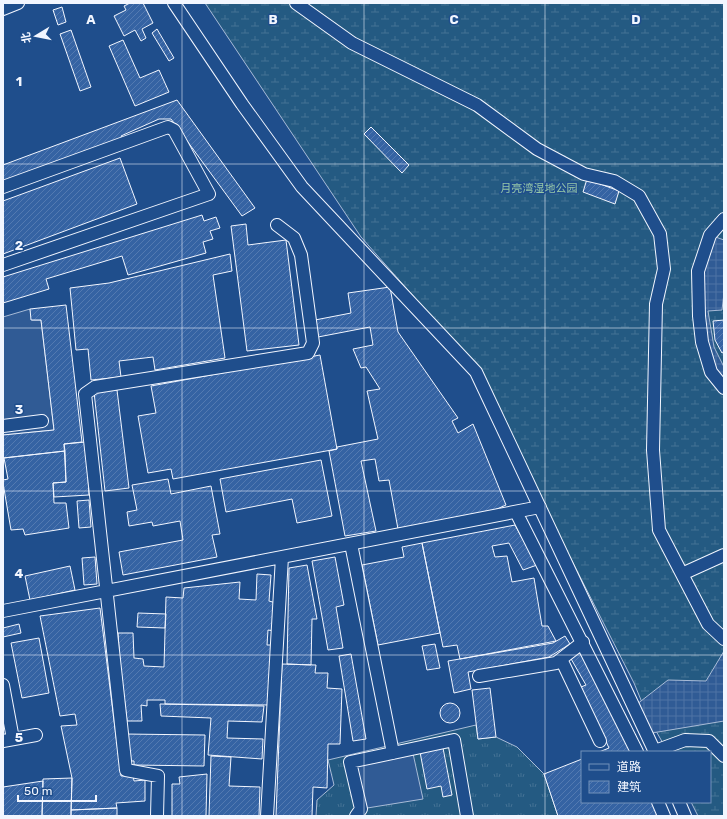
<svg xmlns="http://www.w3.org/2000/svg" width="727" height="819" font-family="Rubik,'Noto Sans SC',sans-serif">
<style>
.grass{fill:url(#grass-tufts);stroke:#a8bbd7}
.wetland{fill:url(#wetland-marsh);stroke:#a8bbd7}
.parking{fill:#305b95;stroke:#a8bbd7}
.plaza{fill:url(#plaza-grid);stroke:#a8bbd7}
.building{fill:url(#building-hatch);stroke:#f2f6ff}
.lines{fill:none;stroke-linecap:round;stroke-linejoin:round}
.minor-casing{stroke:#f2f6ff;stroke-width:14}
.minor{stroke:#1f4e8c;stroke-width:12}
.grid{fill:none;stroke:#f2f6ff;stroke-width:1;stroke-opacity:0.55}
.labels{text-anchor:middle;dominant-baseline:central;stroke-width:3;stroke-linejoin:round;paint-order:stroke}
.park-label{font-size:11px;fill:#97c8a6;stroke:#1f4e8c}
.grid-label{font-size:13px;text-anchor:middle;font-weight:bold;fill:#f2f6ff;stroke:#1f4e8c;stroke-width:3;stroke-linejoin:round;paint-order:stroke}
</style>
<defs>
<pattern id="grass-tufts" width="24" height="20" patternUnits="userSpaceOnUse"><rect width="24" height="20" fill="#245a82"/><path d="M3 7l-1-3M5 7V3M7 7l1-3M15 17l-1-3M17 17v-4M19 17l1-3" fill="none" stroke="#447295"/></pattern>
<pattern id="wetland-marsh" width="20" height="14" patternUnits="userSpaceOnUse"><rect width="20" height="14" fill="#245a82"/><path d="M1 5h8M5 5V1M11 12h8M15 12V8" fill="none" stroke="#447295"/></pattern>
<pattern id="plaza-grid" width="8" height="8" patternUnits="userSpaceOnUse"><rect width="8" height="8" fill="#305b95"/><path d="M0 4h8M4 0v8" fill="none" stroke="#4e73a5"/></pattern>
<pattern id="building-hatch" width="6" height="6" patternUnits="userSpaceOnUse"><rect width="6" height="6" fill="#3563a3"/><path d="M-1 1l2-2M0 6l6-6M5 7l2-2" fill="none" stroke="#537ab1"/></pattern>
</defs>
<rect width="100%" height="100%" fill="#1f4e8c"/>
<path class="grass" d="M476 725 478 739 496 737 517 747 544 774 558 816H316L317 800 334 785 328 760Z"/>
<path class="wetland" d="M205 3H724V816H698L691 802H710V752H668L648 717 634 683 544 506 477 368 361 237Z"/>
<path class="parking" d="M30 309 32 320H41L54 430 3 435V317Z
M412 749 423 799 361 809 350 762Z"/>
<path class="plaza" d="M710 235 724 240V293L722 310 708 311 714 347 724 367V388L711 372 698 271Z
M724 651V721L646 734 632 708 668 680 706 681Z"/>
<path class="building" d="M130 3H143L153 23 142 29 146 38 141 41 135 30 124 36 114 16 126 10 124 6Z
M62 7 66 22 58 25 53 10Z
M157 29 174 58 169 61 152 33Z
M71 30 91 87 80 91 60 34Z
M123 40 140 78 159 70 169 92 135 106 109 46Z
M177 100 255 208 242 216 171 119H159L121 136 123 140 3 183V165Z
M371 127 409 165 402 173 364 134Z
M120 158 137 204 3 254V201Z
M587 179 619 191 615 204 583 192Z
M202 215 204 221 216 217 220 228 210 231 213 239 203 242 206 253 128 275 122 256 46 279 49 289 3 303V277Z
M246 224 248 245 286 240 299 345 247 351 231 226Z
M230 254 232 271 213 275 225 358 155 370 153 357 119 361 121 377 91 380 88 349 76 350 70 288 109 283Z
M390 287 398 332 458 418 452 421 458 433 473 424 506 505 488 513 398 529 389 480 379 481 375 459 361 461 376 531 345 536 329 451 337 449V447L378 439 367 391 380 389 366 367 361 368 353 349 373 345 370 327 318 337 315 320 351 313 348 293Z
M66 305 82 442 64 444 65 451 3 458V435L54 430 41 320H31L30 309Z
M724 320V352L722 353 715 340 713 321Z
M320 355 337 449 173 479 171 469 148 473 138 416 156 413 151 386Z
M117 390 129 488 105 491 94 392Z
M86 442 89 495 54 497 53 483 66 482 64 444Z
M65 451 66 482 53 483 54 503H66L69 528 25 535 23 529 11 530 3 483V480L8 479 4 458Z
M321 460 332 516 297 523 292 499 226 512 220 479Z
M168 479 171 494 211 486 220 534 212 535 217 557 123 575 119 552 183 540 180 521 153 526 152 522 129 526 127 512 137 510 132 485Z
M89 500 91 527 79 528 77 501Z
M515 525 537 565 523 570 509 543 492 546 495 557 507 556 512 582 534 578 542 626H548L556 641 460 659 457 645 443 647 422 543Z
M422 543 440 633 378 645 362 565 404 557 402 547Z
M95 557 97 584 84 585 82 558Z
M335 557 344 605 336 607 343 648 328 650 312 561Z
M307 565 317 619H312L311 665 287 664 289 568Z
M70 566 75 590 30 600 25 576Z
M257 574 271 575 269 601 276 603 274 631 268 630 267 645H274L271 705 165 704V700H147V706L141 705 142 721H127L120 663 118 633H133L134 658 143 659 144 666 164 667 166 597 183 598 184 588 240 582 239 599 256 600Z
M100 608 121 776 133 775 134 781 145 780V801L116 803 117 808 71 810 72 778 61 726 77 725 75 714 60 716 40 616Z
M138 613 166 614 165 628 137 627Z
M19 624 21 633 3 637V628Z
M565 636 570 644 549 657 468 672 471 689 454 693 448 661 553 643Z
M39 638 49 693 22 698 11 643Z
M435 644 440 668 427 670 422 646Z
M580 651 632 752H599L609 748 581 687 586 685 570 657Z
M351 654 366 739 353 741 339 656Z
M282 664 316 665 315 673H328L327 688 342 689 340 744H328L327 788 313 787 312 816H276Z
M490 688 496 737 478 739 472 690Z
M440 713a10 10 0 1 1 20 0a10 10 0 1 1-20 0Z
M160 704 264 706 262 722 228 721 227 738 263 739 262 759 208 755 211 718 161 716Z
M124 734 205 735 204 766 134 765V761H126Z
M443 748 452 795 443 797 441 786 427 789 420 752Z
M211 756 231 757 229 786 260 787 259 816H209Z
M582 759V802H653L659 816H558L544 774Z
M207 774 206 816H172V784H180L179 777Z
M72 778 71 816H42L43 779Z
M43 781 42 816H3V787Z
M117 808V816H71V810Z"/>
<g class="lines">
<defs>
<path id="minor" d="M174 3 242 104 302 187 476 372 655 752
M296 3 352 43 477 105 537 149 584 174 614 181 639 196 660 234 664 269 656 304 653 450 659 530 708 624 724 639
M3 9 18 3
M3 187 168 127 174 130 209 194 3 265
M724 219 710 235 698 271 699 316 702 342 711 372 724 388
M3 426 42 421
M516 512 637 752
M351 544 393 753
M682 574 724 555
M3 611 540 507
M561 659 600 741
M479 676 556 663 583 642
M3 685 13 739
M3 741 36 735
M655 751 685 740 709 741 724 756
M658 802 664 816
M679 802 685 816
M157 816 158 776 126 770 85 394 95 387 308 353 313 343 301 255 294 238 277 225
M267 816 282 557
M356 816 361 809 350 762 454 740 467 816"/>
</defs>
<use href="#minor" class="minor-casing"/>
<use href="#minor" class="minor"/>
</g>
<path class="grid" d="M182 3V816M364 3V816M545 3V816M3 164H724M3 328H724M3 491H724M3 655H724"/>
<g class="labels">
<g class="park-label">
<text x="539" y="188">月亮湾湿地公园</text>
</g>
</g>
<g class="grid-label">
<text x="91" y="24">A</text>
<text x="273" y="24">B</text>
<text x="454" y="24">C</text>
<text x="636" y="24">D</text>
<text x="19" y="86">1</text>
<text x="19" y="250">2</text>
<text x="19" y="414">3</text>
<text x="19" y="578">4</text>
<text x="19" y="742">5</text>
</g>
<rect width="727" height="819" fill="none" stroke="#f2f6ff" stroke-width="8"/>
<rect x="581" y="751" width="130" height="52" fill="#1f4e8c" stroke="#7391ba"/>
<rect x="589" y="764" width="20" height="6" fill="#1f4e8c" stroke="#7391ba"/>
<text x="617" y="771" font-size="12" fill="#f2f6ff">道路</text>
<rect x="589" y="781" width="20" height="12" fill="url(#building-hatch)" stroke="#7391ba"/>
<text x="617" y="791" font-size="12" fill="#f2f6ff">建筑</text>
<g transform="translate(36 36) rotate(260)" stroke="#1f4e8c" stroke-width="3" paint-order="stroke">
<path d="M0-3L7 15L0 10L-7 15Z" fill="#f2f6ff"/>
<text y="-6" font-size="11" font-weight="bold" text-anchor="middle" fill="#f2f6ff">北</text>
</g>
<path d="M18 795v6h78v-6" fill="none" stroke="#f2f6ff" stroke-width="2"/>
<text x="24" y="795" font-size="12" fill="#f2f6ff" stroke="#1f4e8c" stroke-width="3" paint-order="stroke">50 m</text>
</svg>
